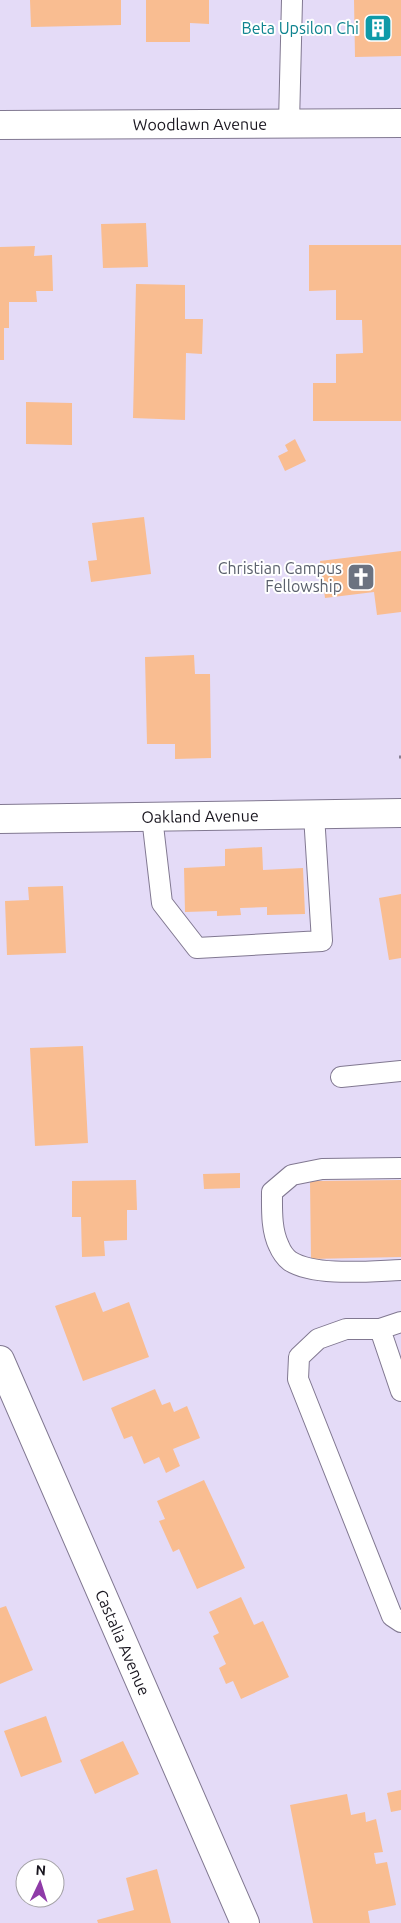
<svg xmlns="http://www.w3.org/2000/svg" width="401" height="1923" font-family="Ubuntu,sans-serif">
<style>
.building{fill:#f9bd91}
.lines{fill:none;stroke-linecap:round;stroke-linejoin:round}
.service-casing{stroke:#817891;stroke-width:22}
.minor-casing{stroke:#817891;stroke-width:30}
.path{stroke:#857f92;stroke-width:3;stroke-dasharray:2.5 2.5;stroke-linecap:butt}
.service{stroke:#fff;stroke-width:20}
.minor{stroke:#fff;stroke-width:28}
.labels{text-anchor:middle;dominant-baseline:central;stroke-width:4;stroke-linejoin:round;paint-order:stroke}
.culture-label{font-size:16px;fill:#0d838f;stroke:#fff;text-anchor:end}
.street-label{font-size:16px;fill:#18151e;stroke:#fff}
.worship-label{font-size:16px;fill:#5b616d;stroke:#fff;text-anchor:end}
</style>
<rect width="100%" height="100%" fill="#e4dbf7"/>
<path class="building" d="M30 0H121V25L31 27Z
M146 0H209V24L190 23V42H146Z
M354 0H401V56L355 57Z
M146 223 148 267 103 268 101 224Z
M309 245H401V421H313V383H336V354L363 353 362 320H336V290L309 291Z
M35 246 34 256 52 255 53 291H36L37 302H9V328H4V360H0V247Z
M136 284 185 285V319H203L202 354 186 353 185 420 133 418Z
M26 402 72 403V445L26 444Z
M295 439 306 461 285 471 278 456 288 451 285 445Z
M144 517 151 574 91 582 88 561 97 560 92 523Z
M401 551V612L377 615 374 592 325 598 320 561Z
M194 655 195 674H210L211 758 175 759V744H147L145 657Z
M262 847 263 870 303 868 305 914 267 915V907L240 908 241 915 217 916V911L185 912 184 868 225 866V849Z
M63 886 66 953 7 955 5 901 29 900 28 887Z
M401 894V958L389 960 379 898Z
M83 1046 88 1143 35 1146 30 1048Z
M240 1173V1188L204 1189 203 1174Z
M136 1180 137 1210H127V1240L104 1241 105 1256 82 1257 81 1217H72V1181Z
M401 1180V1257L311 1259 310 1181Z
M95 1292 103 1312 129 1302 149 1357 83 1381 55 1306Z
M155 1389 162 1405 170 1402 174 1412 187 1406 200 1438 173 1449 180 1466 166 1473 159 1457 144 1464 132 1436 124 1439 111 1408Z
M204 1480 245 1568 197 1589 179 1549 173 1552 159 1521 165 1519 157 1501Z
M241 1597 254 1625 263 1621 289 1677 241 1699 233 1681 226 1684 219 1668 226 1664 213 1636 219 1633 209 1612Z
M6 1606 33 1670 0 1684V1608Z
M46 1716 62 1762 21 1777 4 1731Z
M123 1741 139 1774 95 1794 80 1760Z
M401 1790V1810L391 1812 387 1793Z
M347 1794 351 1815 365 1812 366 1822 376 1819 383 1852 374 1853 376 1864 387 1862 396 1905 368 1911 370 1923H313L290 1805Z
M157 1869 171 1923H98L97 1920 134 1910 126 1878Z"/>
<g class="lines">
<defs>
<path id="service" d="M289 123 292 0
M152 817 162 903 197 948 322 941 314 815
M341 1077 401 1071
M401 1168 322 1169 292 1175 272 1192C272 1209 271 1230 279 1246 281 1251 286 1258 290 1261 315 1277 372 1271 401 1270
M401 1322 380 1329H346L318 1339 299 1357 298 1379 392 1616 401 1622
M380 1329 401 1391"/>
<g id="minor">
<path id="s1" d="M0 125 401 123"/>
<path id="s2" d="M0 819 401 813"/>
<path id="s3" d="M0 1360 245 1923"/>
</g>
</defs>
<use href="#service" class="service-casing"/>
<use href="#minor" class="minor-casing"/>
<path class="path" d="M399 757H401"/>
<use href="#service" class="service"/>
<use href="#minor" class="minor"/>
</g>
<defs>
<symbol id="building-square" viewBox="-11 -11 22 22"><rect x="-9" y="-9" width="18" height="18" rx="4" fill="#0f9aa8" stroke="#fff"/><path d="M-4-6H4V6H1V3H-1V6H-4ZM-2.5-4.3h1.7v1.8h-1.7ZM.8-4.3h1.7v1.8H.8ZM-2.5-1h1.7V.8h-1.7ZM.8-1h1.7V.8H.8Z" fill="#fff"/></symbol>
<symbol id="church-square" viewBox="-11 -11 22 22"><rect x="-9" y="-9" width="18" height="18" rx="4" fill="#6b7280" stroke="#fff"/><path d="M-1.2-6h2.4v3.5h3.3v2.4h-3.3V6h-2.4V-.1h-3.3v-2.4h3.3Z" fill="#fff"/></symbol>
</defs>
<g fill-rule="evenodd">
<use href="#building-square" x="362" y="12" width="32" height="32"/>
<use href="#church-square" x="345" y="561" width="32" height="32"/>
</g>
<g class="labels">
<g class="culture-label">
<text x="359" y="28">Beta Upsilon Chi</text>
</g>
<g class="street-label">
<text stroke="none"><textPath href="#s1" startOffset="200">Woodlawn Avenue</textPath></text>
<text stroke="none"><textPath href="#s2" startOffset="200">Oakland Avenue</textPath></text>
<text stroke="none"><textPath href="#s3" startOffset="308">Castalia Avenue</textPath></text>
</g>
<g class="worship-label">
<text x="342" y="568">Christian Campus<tspan x="342" dy="18">Fellowship</tspan></text>
</g>
</g>
<g transform="translate(40 1883) rotate(4)"><circle r="24" fill="#ffffff" stroke="#a3a1a5"/>
<path d="M0-4L9 19L0 12L-9 19Z" fill="#8f3ba8"/>
<text y="-8" font-size="14" font-weight="bold" text-anchor="middle" fill="#18151e">N</text>
</g>
</svg>
